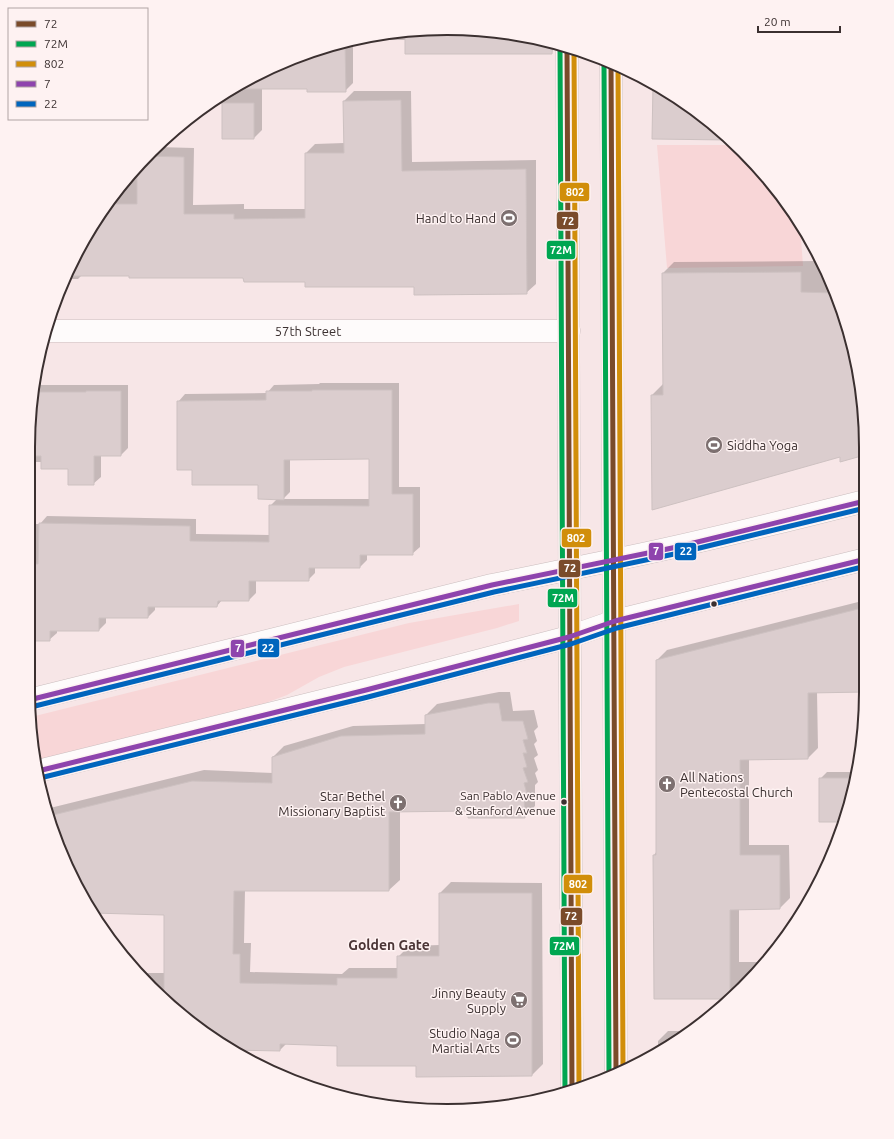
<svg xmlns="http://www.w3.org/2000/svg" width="894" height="1139" font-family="Ubuntu,sans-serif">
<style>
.green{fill:#f8d6d7}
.shadow{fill:#0003;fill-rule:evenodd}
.building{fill:#dbcdce;stroke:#cdc1c1}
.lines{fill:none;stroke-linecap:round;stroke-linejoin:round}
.minor-casing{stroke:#cbbebf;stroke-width:23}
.secondary-casing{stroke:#cbbebf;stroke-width:23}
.primary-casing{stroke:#cdc5c5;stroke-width:23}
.minor{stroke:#fefbfb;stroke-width:22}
.secondary{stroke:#fefbfb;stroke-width:22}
.primary{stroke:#f6ebec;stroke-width:22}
.bus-1-casing{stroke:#fef2f2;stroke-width:8}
.bus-2-casing{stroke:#fef2f2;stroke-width:8}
.bus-3-casing{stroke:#fef2f2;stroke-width:8}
.bus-4-casing{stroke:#fef2f2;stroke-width:8}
.bus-5-casing{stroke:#fef2f2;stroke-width:8}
.bus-1{stroke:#7a4b2a;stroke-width:5}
.bus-2{stroke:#00a651;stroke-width:5}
.bus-3{stroke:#d18e0a;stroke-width:5}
.bus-4{stroke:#8e44ad;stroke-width:5}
.bus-5{stroke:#0065bd;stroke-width:5}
.bus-dot{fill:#3b3030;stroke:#fef2f2;stroke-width:1.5}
.labels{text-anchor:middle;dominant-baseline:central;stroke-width:3;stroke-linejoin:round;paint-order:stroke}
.bus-label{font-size:12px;fill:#3b3030;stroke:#fef2f2;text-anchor:end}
.poi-label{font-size:13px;fill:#3b3030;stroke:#fef2f2;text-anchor:end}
.street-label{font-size:13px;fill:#3b3030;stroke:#fef2f2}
.neighbourhood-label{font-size:14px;font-weight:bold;fill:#4b3536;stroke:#fef2f2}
.rim{fill:none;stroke:#3b3030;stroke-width:2}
.line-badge{stroke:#fef2f2;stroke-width:1.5}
.badge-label{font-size:11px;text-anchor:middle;font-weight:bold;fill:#fff}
</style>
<rect width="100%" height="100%" fill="#f7e6e7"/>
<path class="green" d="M657 145H734L762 171 800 224 803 266 667 268Z
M519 604V621L497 628 344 667 319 677 287 695 263 704 37 760 31 717 409 623Z"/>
<path class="shadow" d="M474 29 537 39V45L406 40H358L392 32Z
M353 41V83L345 91 308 88H262V130L254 138H223V95L237 84 312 50Z
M354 91H411L412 162 536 160V284L526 293 244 277 82 275 78 279H65L84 238 115 192 157 147 194 148 193 205 244 204V209H306V153L315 144 344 143V101Z
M819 257 844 313 865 419V454L841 460V456L652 395 663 384V273L674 262 819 261Z
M36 382H41V385H128V448L121 455H101V477L93 484 69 468 42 462H29V420Z
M320 383H399V487H420V547L412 554H367V560L360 567H315V573L308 580H256V593L249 600H222L217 606H155V610L148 617H106V623L99 630H57V633L49 640H28L29 524H40L47 516 196 519V534L270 535V506L277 499 259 484 193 469 178 402 185 394 267 393 274 385 319 384ZM370 458V499H283L290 492V459Z
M866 600V692L862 728H860V691L817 692 818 748 808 758 749 759V845H789L790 898 780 908 739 909V962H764L743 988 732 997 654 998V855L657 851V660L667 650Z
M499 692H510L513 711 534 710 538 727 534 731 537 741 534 744 538 755 534 758 538 770 535 773 538 782 535 785V806L524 817 469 810 400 811V880L389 890H245L244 943H251L250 972 342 974 349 968H398V957L409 946 440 945V893L451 882 542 883 543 1064 532 1075 417 1065 338 1045 286 1044 280 1050H231L151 988 139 973H165V914L92 912 84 902 46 809 204 770 273 773V757L284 746 353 726 426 724V715L437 704Z
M827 772H858L844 821H820V779Z
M668 1031H687L658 1054V1041Z"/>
<path class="building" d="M474 29 553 42 552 54H405V31Z
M345 43 346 92H307V89H231L237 84 312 50Z
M653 84 702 114 729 140 652 139Z
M401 100 402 171 526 169 527 294 414 295V287H305V282H244L243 278H129V276H67L84 238 107 204H137V167L148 156 184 157V214H234V219L305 218V153H344L343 101Z
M222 103H254V139H222Z
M801 272V292L835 293 844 313 865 419V455L840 462V457L652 510 651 395H663L662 273Z
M312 390H392V494H413V555H360V568H309V581H249V601H218L217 607H148V618H99V631H50V641H28V564H38L39 523 190 526V541L269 542V505L369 506V459L284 460V500L258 499V485H192V470H177V401L266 400V391H312Z
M86 391H121V456H94V485H68V469H41V456H29V420L34 392H86Z
M866 607V692L808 693V759L740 760V855H780V909L730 910V999H654L653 855H656V660Z
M488 703H499L502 721H523L528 739 523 740 527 753H523L527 767 523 768 528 782 524 783 527 794 524 796 525 818H468V811L389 812V891H234L233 954H240V983L337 985V978H397V956H439V893H532V1076L416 1077V1066H337V1046L280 1044V1051L231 1050 164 998V915L93 913 84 902 49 816 192 781 272 783V757L341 736 425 734V715Z
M819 778H857L843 822H819Z"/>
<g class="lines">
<defs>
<g id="minor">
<path id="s1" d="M46 331H569"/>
</g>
<path id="secondary" d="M29 700 492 585C533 577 574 568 614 560 698 543 782 522 865 501
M38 771 366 690 569 637 615 621 866 559"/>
<path id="primary" d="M567 46 572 1090
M611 63 616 1072"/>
</defs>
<use href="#minor" class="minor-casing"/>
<use href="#secondary" class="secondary-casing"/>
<use href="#primary" class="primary-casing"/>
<use href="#minor" class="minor"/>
<use href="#secondary" class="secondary"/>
<use href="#primary" class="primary"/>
<defs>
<path id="bus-1" d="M567 47 572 1090
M611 63 616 1072"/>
<path id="bus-2" d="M560 46 565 1090
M604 63 609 1072"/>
<path id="bus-3" d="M574 49 579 1087
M618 66 623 1069"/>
<path id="bus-4" d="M29 700 492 585 677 547 865 501
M38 771 366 690 569 637 615 621 866 559"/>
<path id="bus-5" d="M31 707 494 592 679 553 865 508
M40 778 368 697 571 644 617 628 866 566"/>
</defs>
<use href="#bus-1" class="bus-1-casing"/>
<use href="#bus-2" class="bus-2-casing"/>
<use href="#bus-3" class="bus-3-casing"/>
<use href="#bus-4" class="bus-4-casing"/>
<use href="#bus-5" class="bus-5-casing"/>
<use href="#bus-1" class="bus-1"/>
<use href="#bus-2" class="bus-2"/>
<use href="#bus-3" class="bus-3"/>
<use href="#bus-4" class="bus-4"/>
<use href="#bus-5" class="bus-5"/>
</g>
<defs>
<symbol id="stadium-disc" viewBox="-11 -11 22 22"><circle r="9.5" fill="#7d7070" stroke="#fef2f2"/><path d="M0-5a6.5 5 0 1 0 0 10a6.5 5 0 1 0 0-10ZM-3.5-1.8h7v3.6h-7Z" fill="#fff"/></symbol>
<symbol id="church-disc" viewBox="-11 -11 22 22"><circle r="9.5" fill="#7d7070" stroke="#fef2f2"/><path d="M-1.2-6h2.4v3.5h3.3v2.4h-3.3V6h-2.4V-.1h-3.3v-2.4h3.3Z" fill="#fff"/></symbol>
<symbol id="supermarket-disc" viewBox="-11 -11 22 22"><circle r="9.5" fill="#7d7070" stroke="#fef2f2"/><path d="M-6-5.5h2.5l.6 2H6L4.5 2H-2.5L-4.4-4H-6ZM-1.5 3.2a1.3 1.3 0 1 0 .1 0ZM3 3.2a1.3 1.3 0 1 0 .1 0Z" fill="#fff"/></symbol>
</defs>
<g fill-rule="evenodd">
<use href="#stadium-disc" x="499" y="208" width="20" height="20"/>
<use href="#stadium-disc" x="704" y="435" width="20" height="20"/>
<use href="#church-disc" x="657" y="774" width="20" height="20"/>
<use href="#church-disc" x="388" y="793" width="20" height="20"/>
<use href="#supermarket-disc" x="509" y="990" width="20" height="20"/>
<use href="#stadium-disc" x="503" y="1030" width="20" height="20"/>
</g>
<g class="bus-dot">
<circle cx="714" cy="604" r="3.5"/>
<circle cx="564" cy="802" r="3.5"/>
</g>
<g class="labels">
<g class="bus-label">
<text x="556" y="795">San Pablo Avenue<tspan x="556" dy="15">&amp; Stanford Avenue</tspan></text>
</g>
<g class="poi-label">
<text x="496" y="218">Hand to Hand</text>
<text x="727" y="445" text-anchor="start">Siddha Yoga</text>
<text x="680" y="777" text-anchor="start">All Nations<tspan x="680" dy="15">Pentecostal Church</tspan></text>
<text x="385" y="796">Star Bethel<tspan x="385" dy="15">Missionary Baptist</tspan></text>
<text x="506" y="993">Jinny Beauty<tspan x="506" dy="15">Supply</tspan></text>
<text x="500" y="1033">Studio Naga<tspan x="500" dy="15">Martial Arts</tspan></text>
</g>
<g class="street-label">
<text stroke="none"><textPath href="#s1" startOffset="262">57th Street</textPath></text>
</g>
<g class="neighbourhood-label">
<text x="389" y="945">Golden Gate</text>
</g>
</g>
<path d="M0 0H894V1139H0ZM447 35H447A412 412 0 0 1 859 447V692A412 412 0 0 1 447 1104H447A412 412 0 0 1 35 692V447A412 412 0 0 1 447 35Z" fill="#fef2f2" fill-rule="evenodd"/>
<path class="rim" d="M447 35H447A412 412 0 0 1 859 447V692A412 412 0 0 1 447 1104H447A412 412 0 0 1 35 692V447A412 412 0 0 1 447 35Z"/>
<g class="line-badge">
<rect x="559" y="182" width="31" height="20" rx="4" fill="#d18e0a"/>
<rect x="556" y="211" width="23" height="19" rx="4" fill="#7a4b2a"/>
<rect x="546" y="240" width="30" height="20" rx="4" fill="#00a651"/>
<rect x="561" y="528" width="31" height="20" rx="4" fill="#d18e0a"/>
<rect x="648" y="542" width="16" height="19" rx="4" fill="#8e44ad"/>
<rect x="674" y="542" width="23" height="19" rx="4" fill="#0065bd"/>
<rect x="558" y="559" width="23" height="19" rx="4" fill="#7a4b2a"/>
<rect x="547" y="588" width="31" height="20" rx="4" fill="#00a651"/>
<rect x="257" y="638" width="23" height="20" rx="4" fill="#0065bd"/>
<rect x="230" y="639" width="15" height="19" rx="4" fill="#8e44ad"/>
<rect x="563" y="874" width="30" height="20" rx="4" fill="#d18e0a"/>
<rect x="560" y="907" width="23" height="19" rx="4" fill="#7a4b2a"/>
<rect x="549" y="936" width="31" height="20" rx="4" fill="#00a651"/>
</g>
<g class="badge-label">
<text x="575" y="196">802</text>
<text x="568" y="225">72</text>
<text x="561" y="254">72M</text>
<text x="576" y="542">802</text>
<text x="656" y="555">7</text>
<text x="686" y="555">22</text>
<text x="570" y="572">72</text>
<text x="563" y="602">72M</text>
<text x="268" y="652">22</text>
<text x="238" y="652">7</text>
<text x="578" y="888">802</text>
<text x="571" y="920">72</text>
<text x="564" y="950">72M</text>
</g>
<rect x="8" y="8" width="140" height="112" fill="#fef2f2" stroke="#b0a4a4"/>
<rect x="16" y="21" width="20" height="6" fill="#7a4b2a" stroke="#b0a4a4"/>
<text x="44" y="28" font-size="12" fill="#3b3030">72</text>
<rect x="16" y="41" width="20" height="6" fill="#00a651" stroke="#b0a4a4"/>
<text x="44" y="48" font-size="12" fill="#3b3030">72M</text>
<rect x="16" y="61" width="20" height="6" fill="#d18e0a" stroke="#b0a4a4"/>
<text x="44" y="68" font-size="12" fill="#3b3030">802</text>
<rect x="16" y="81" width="20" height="6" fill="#8e44ad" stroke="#b0a4a4"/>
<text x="44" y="88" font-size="12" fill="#3b3030">7</text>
<rect x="16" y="101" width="20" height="6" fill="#0065bd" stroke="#b0a4a4"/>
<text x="44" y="108" font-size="12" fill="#3b3030">22</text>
<path d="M758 26v6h82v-6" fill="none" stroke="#3b3030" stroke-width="2"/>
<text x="764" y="26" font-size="12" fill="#3b3030" stroke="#fef2f2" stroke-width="3" paint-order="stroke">20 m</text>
</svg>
